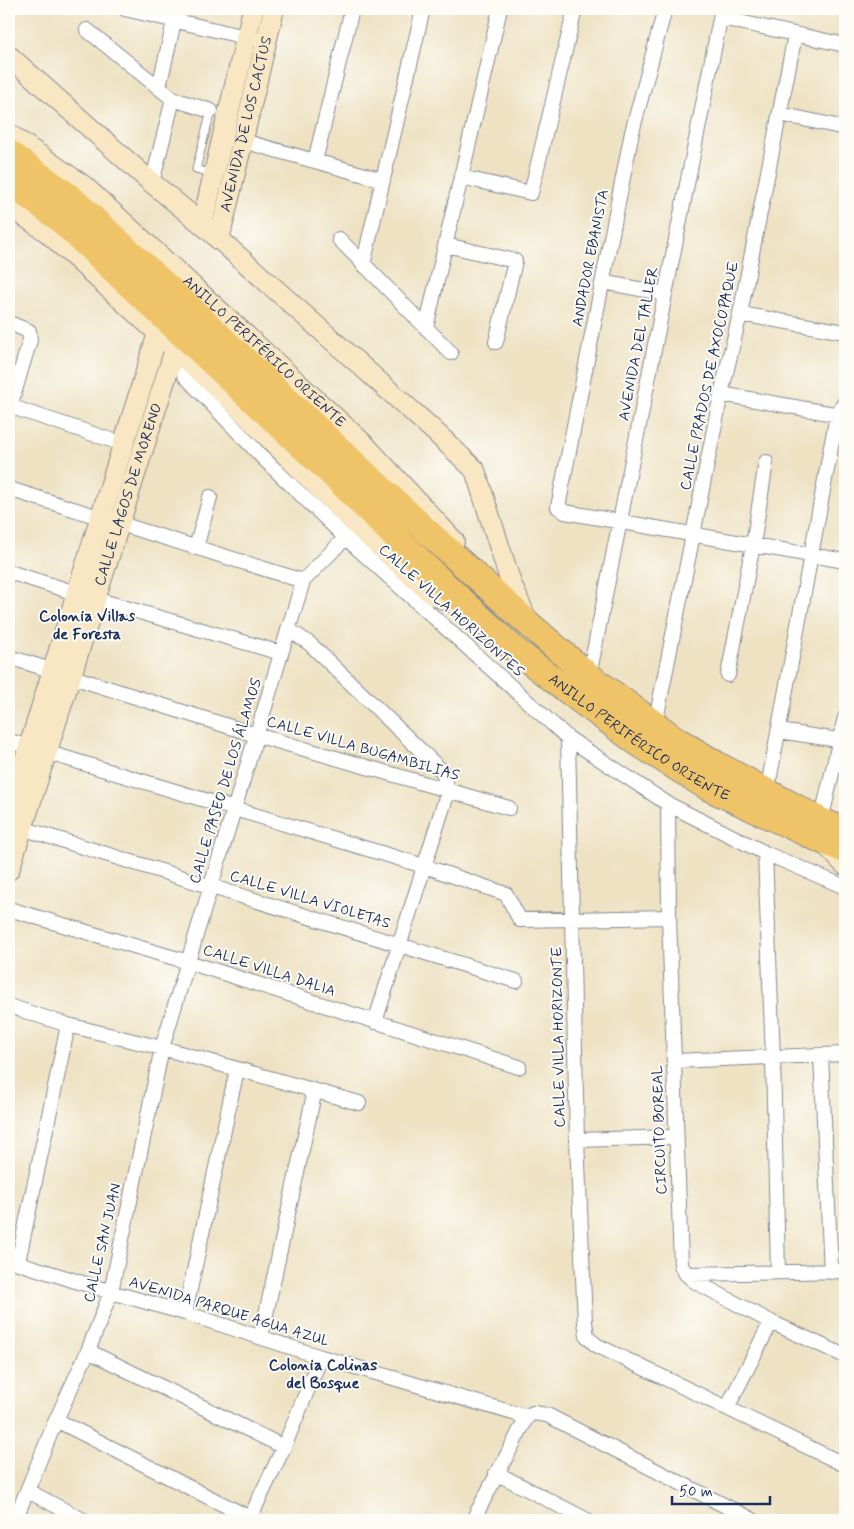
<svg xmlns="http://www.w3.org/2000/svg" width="854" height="1529" font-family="Mynerve,sans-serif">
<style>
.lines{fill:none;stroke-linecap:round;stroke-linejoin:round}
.lane-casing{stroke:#848890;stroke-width:9}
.street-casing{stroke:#848890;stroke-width:16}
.secondary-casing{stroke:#848890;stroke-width:22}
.highway-casing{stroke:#848890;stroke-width:28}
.lane{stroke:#fff;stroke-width:7}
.street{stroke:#fff;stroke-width:14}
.secondary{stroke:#f9e7c3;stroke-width:20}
.highway{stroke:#efc469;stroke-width:26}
.labels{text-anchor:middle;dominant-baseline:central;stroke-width:4;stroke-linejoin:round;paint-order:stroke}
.street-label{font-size:15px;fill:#1b2f5e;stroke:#fdfcf7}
.neighbourhood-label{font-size:16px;font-weight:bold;fill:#1b2f5e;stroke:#fdfcf7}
</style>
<rect width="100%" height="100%" fill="#fdfcf7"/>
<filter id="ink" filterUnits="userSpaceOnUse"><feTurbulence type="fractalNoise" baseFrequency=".02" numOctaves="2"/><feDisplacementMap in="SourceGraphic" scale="10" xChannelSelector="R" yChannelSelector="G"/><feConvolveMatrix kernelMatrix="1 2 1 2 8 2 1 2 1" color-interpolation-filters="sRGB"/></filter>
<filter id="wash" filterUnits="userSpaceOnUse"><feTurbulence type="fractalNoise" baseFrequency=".0096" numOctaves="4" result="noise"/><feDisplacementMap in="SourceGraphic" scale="20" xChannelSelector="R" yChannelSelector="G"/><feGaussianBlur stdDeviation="1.12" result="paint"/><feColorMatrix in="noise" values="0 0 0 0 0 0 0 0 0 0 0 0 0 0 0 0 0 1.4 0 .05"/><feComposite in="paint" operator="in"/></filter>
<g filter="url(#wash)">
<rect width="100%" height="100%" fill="#eee2c3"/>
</g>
<g filter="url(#ink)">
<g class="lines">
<defs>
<path id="lane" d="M213 112 211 111 196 169 213 174"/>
<path id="street" d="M125 9 254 39
M665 9 632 132 558 507 565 512 845 561
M721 18 845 45
M87 30 173 99 211 111
M159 87 177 9
M780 114 845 128
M243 141 383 180
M315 161 352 9
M461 177 531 193 575 9
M152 183 173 99
M339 239 451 353
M446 245 515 261 496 342
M363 265 423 9
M603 282 665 294
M740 314 845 332
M9 323 29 331 30 340 10 407
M426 328 500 9
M176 351 185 376 262 457 346 538 568 738 668 804 765 853 845 887
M721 394 845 416
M9 406 123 444
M9 489 303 581
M196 548 210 497
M9 572 95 599 281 653
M288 629 310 644 443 772 448 791
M9 657 256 735 509 808
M728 675 753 545 766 462
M589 676 722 9
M655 725 721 394 740 314 795 35
M779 731 845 741
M568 738 577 1140 585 1322 587 1336 596 1345 845 1465
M9 741 424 866 506 894 520 920 669 917
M767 792 837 415 845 402
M668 804 669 917 681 1265 686 1274 694 1281 771 1322 845 1356
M821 821 845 717
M9 824 516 981
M765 853 773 1058 778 1272
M9 909 188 962 519 1067
M9 1006 68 1025 162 1048 359 1103
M375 1022 448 791
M821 1055 831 1272
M674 1061 845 1054
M577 1140 676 1137
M9 1260 111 1292 185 1313 321 1357 527 1417
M18 1262 68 1025
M686 1274 845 1271
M185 1313 237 1069
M261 1337 313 1099 310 1090
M88 1351 284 1447
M727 1408 771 1322
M527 1417 533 1413 547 1415 753 1520
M56 1420 250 1518
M496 1473 587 1520
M28 1491 83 1520
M15 1520 56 1420 88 1351 111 1292 162 1048 303 581 357 526
M249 1520 284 1447 321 1357
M473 1520 527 1417"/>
<g id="secondary">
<path d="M9 56 152 183 202 224 432 429 475 470 511 583 526 618"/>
<path id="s1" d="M9 134 84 186 365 445 454 541"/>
<path d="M9 206 47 232 158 333 235 404 357 526 432 594 464 608"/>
<path d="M202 224 253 9"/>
<path id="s2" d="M219 240 274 9"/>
<path d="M9 811 158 333"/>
<path d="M824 843 845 865"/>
<path id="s3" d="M9 870 175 349"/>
</g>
<g id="highway">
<path d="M9 153 70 197 186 304 347 457 443 546 530 625 589 676 675 739 716 764 821 821 845 831"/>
<path id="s4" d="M9 182 58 218 337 479 429 570 515 650 573 695 638 743 707 787 823 841 845 850"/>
</g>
</defs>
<use href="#lane" class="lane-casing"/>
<use href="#street" class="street-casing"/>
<use href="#secondary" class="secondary-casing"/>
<use href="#highway" class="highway-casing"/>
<use href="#lane" class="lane"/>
<use href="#street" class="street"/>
<use href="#secondary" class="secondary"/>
<use href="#highway" class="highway"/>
</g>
</g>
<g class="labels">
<g class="street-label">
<text stroke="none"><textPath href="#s2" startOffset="119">AVENIDA DE LOS CACTUS</textPath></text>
<text transform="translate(591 258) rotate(-79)">ANDADOR EBANISTA</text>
<text transform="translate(639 344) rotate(-79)">AVENIDA DEL TALLER</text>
<text stroke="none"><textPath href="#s1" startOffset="336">ANILLO PERIFÉRICO ORIENTE</textPath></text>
<text transform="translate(710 376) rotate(-78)">CALLE PRADOS DE AXOCOPAQUE</text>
<text stroke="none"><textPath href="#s3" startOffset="394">CALLE LAGOS DE MORENO</textPath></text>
<text transform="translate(451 611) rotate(42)">CALLE VILLA HORIZONTES</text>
<text stroke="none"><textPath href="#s4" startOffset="842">ANILLO PERIFÉRICO ORIENTE</textPath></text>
<text transform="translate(363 749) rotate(16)">CALLE VILLA BUGAMBILIAS</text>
<text transform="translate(226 781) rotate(-73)">CALLE PASEO DE LOS ÁLAMOS</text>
<text transform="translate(310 900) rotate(17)">CALLE VILLA VIOLETAS</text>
<text transform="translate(269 971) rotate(18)">CALLE VILLA DALIA</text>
<text transform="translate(559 1037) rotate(-91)">CALLE VILLA HORIZONTE</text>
<text transform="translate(660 1130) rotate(-92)">CIRCUITO BOREAL</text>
<text transform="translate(103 1243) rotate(-77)">CALLE SAN JUAN</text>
<text transform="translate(229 1312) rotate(17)">AVENIDA PARQUE AGUA AZUL</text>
</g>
<g class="neighbourhood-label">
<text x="87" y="616">Colonia Villas<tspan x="87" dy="18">de Foresta</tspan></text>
<text x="323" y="1365">Colonia Colinas<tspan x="323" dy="18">del Bosque</tspan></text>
</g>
</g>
<rect width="854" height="1529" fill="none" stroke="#fdfcf7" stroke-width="30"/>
<path d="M672 1496v8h98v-8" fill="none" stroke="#1b2f5e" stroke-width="2.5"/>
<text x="679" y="1496" font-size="15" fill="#1b2f5e" stroke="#fdfcf7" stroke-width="4" paint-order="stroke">50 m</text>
</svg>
